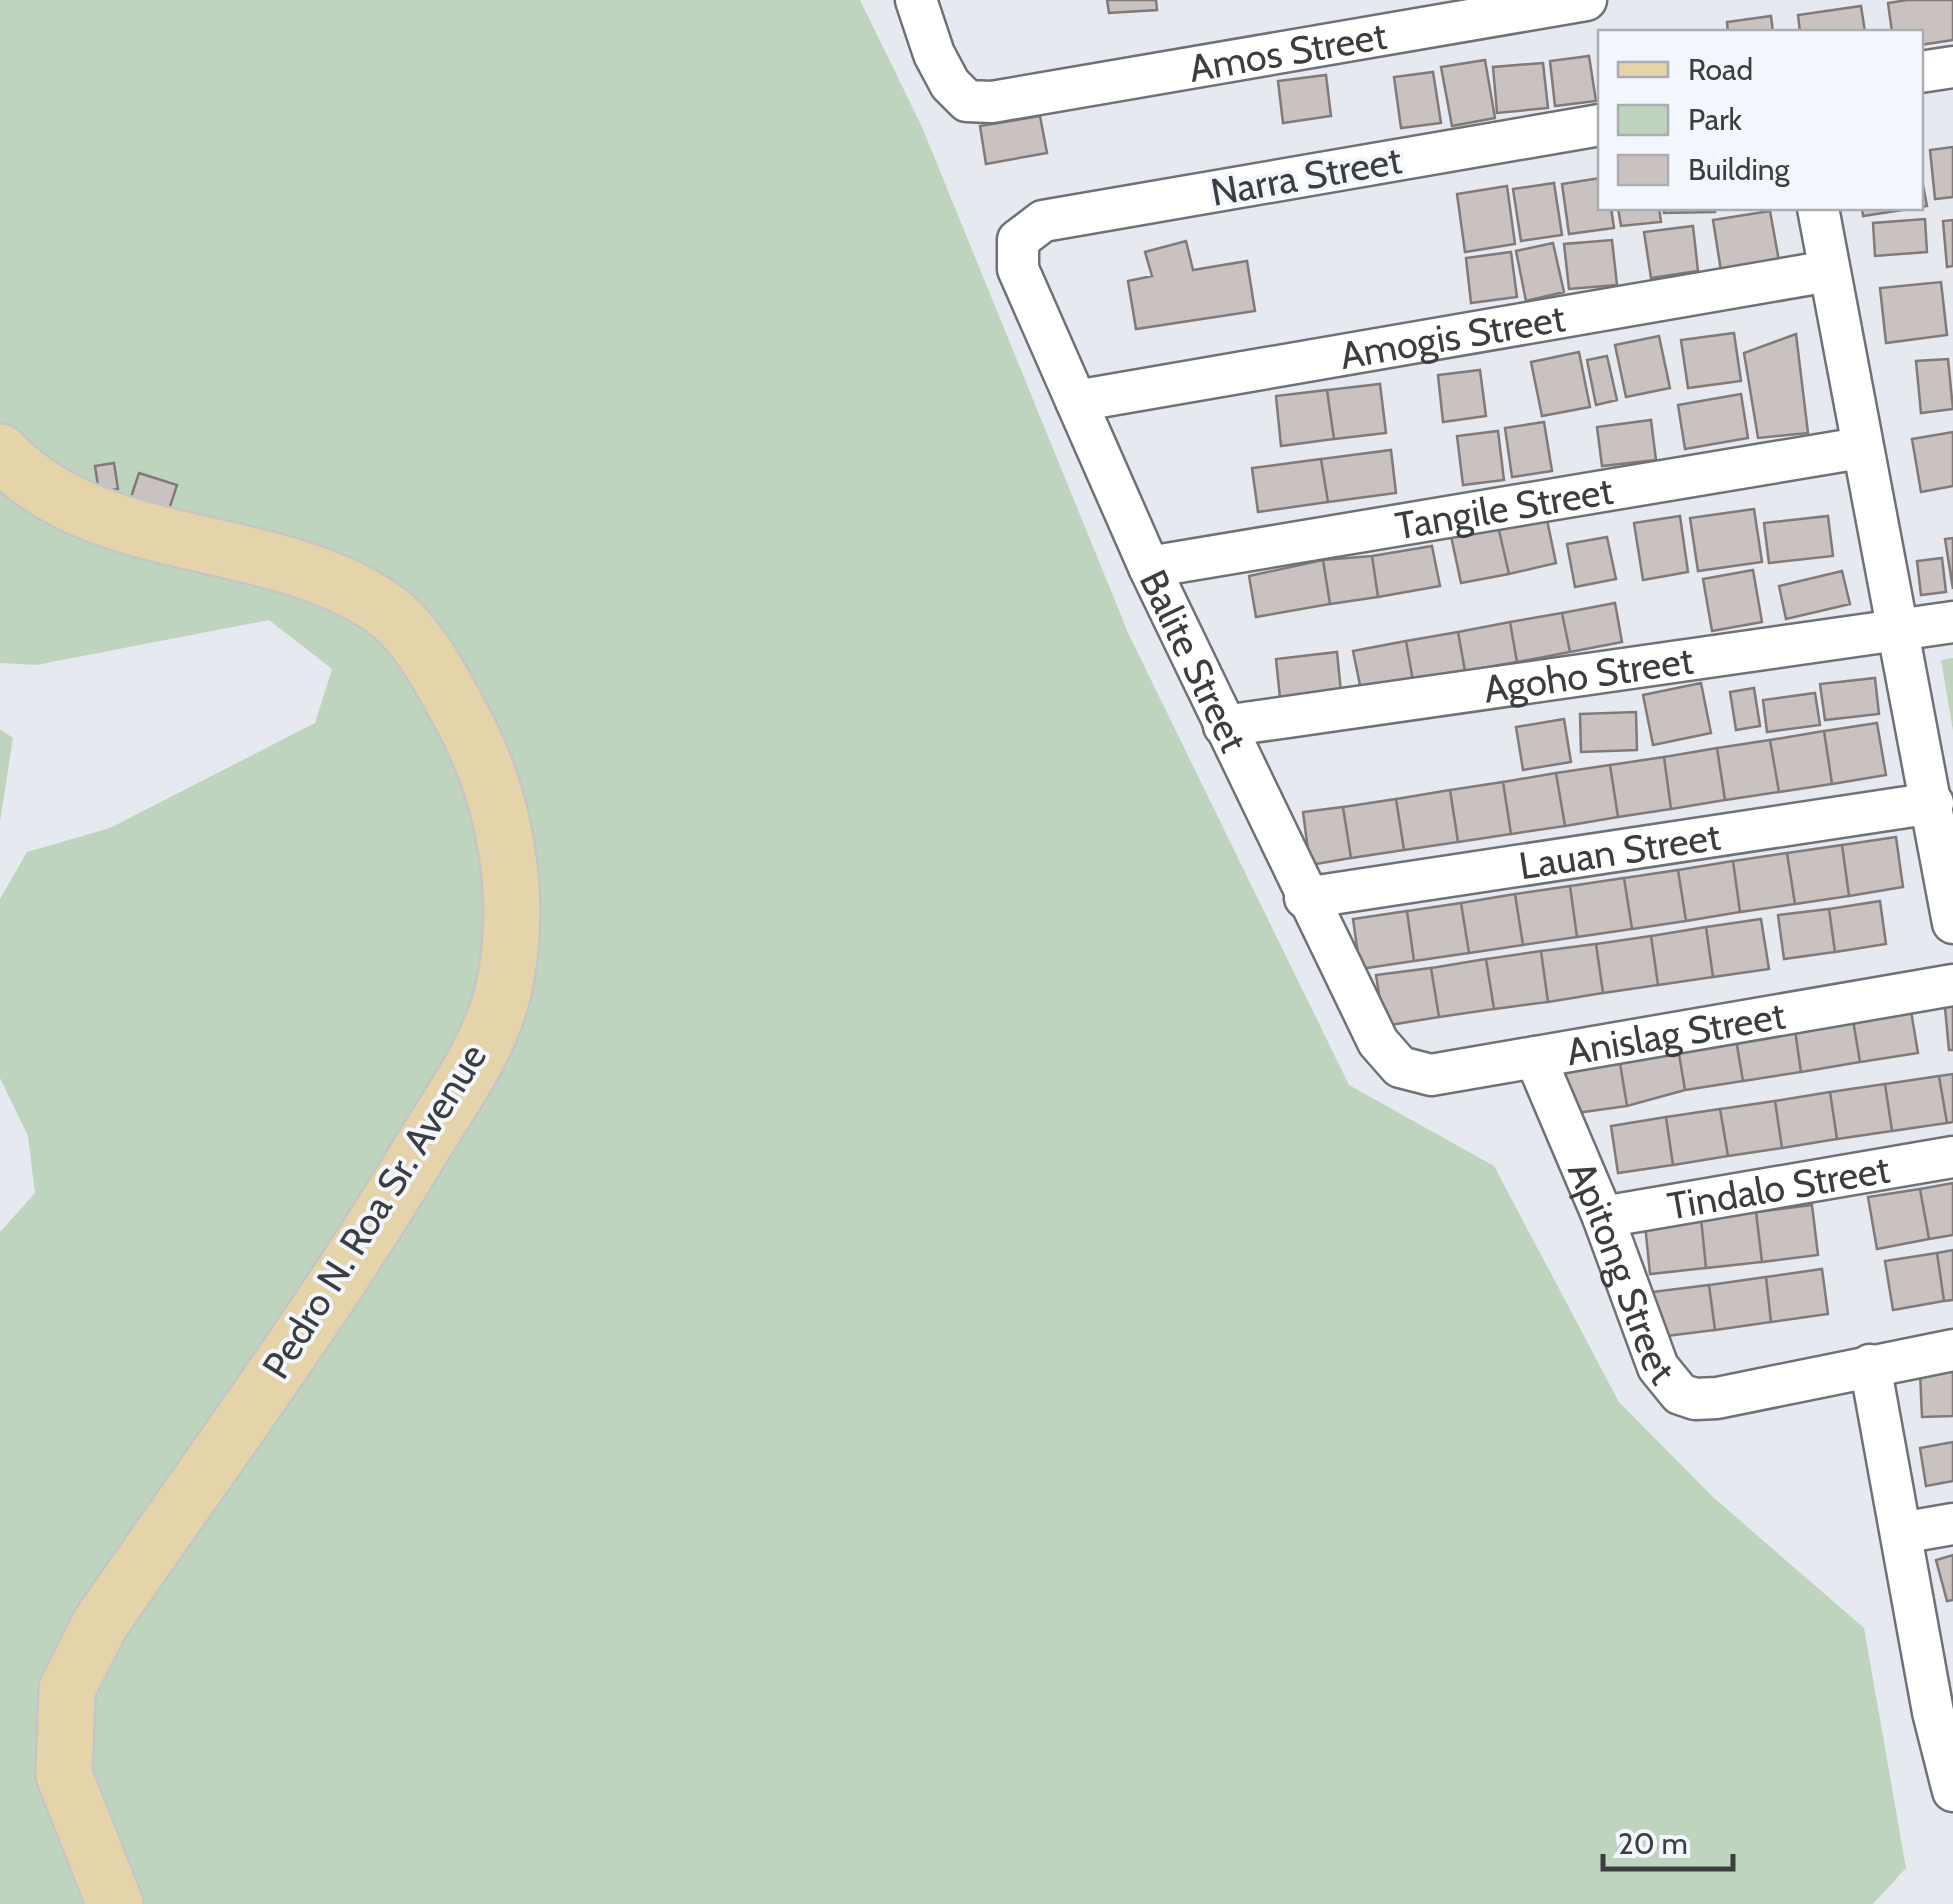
<svg xmlns="http://www.w3.org/2000/svg" width="1953" height="1904" font-family="Cabin,sans-serif">
<style>
.green{fill:#bfd4be}
.building{fill:#c9c2c0;stroke:#817a78;stroke-width:2.5}
.lines{fill:none;stroke-linecap:round;stroke-linejoin:round}
.minor-casing{stroke:#6e7176;stroke-width:45}
.primary-casing{stroke:#c4c5c5;stroke-width:60}
.minor{stroke:#fff;stroke-width:40}
.primary{stroke:#e5d4a9;stroke-width:55}
.labels{text-anchor:middle;dominant-baseline:central;stroke-width:8;stroke-linejoin:round;paint-order:stroke}
.street-label{font-size:38px;fill:#3c3d3f;stroke:#f3f7fd}
</style>
<rect width="100%" height="100%" fill="#e6e9ef"/>
<path class="green" d="M0 0H860L922 127 1129 635 1349 1085 1494 1166 1619 1402 1713 1497 1864 1628 1906 1868 1873 1904H0V1232L35 1193 28 1136 0 1078V899L27 852 110 828 315 723 332 669 269 620 36 665 0 663Z
M1953 658V731L1941 660Z
M0 729 13 738 0 822Z"/>
<path class="building" d="M1107 0H1156L1157 10 1109 13Z
M1907 0H1953V40L1920 45V32H1892L1888 3Z
M1861 6 1865 32H1800L1798 15Z
M1771 16 1773 32H1728L1727 22Z
M1589 56 1596 101 1555 106 1550 61Z
M1485 60 1495 118 1452 126 1441 67Z
M1543 63 1548 108 1497 113 1493 67Z
M1433 72 1441 123 1401 128 1394 77Z
M1326 75 1331 116 1283 123 1278 81Z
M1040 116 1047 153 986 164 980 126Z
M1953 147V197L1935 199 1930 150Z
M1920 169 1927 206 1920 207Z
M1600 178V208H1611L1614 228 1569 234 1562 184Z
M1554 183 1562 235 1521 241 1513 189Z
M1507 186 1515 244 1465 252 1457 194Z
M1618 208H1659L1661 222 1621 226Z
M1664 208H1715V212L1664 213Z
M1862 208H1916L1863 216Z
M1770 211 1779 261 1721 271 1713 220Z
M1925 219 1927 252 1875 256 1873 223Z
M1953 220V266L1947 267 1943 221Z
M1693 226 1698 271 1651 278 1644 232Z
M1612 240 1617 285 1569 289 1564 244Z
M1186 241 1193 270 1247 261 1255 311 1136 329 1128 281 1152 276 1145 252Z
M1553 243 1564 292 1526 301 1516 251Z
M1511 252 1517 297 1471 303 1466 258Z
M1941 282 1947 335 1886 343 1880 288Z
M1734 333 1741 381 1688 388 1681 340Z
M1796 334 1808 433 1758 438 1744 353Z
M1659 336 1670 388 1626 397 1615 345Z
M1579 352 1590 407 1542 416 1531 362Z
M1607 356 1617 400 1596 405 1587 360Z
M1948 359 1953 409 1921 413 1916 361Z
M1480 370 1486 416 1443 422 1438 375Z
M1380 384 1386 433 1334 439 1327 390Z
M1327 390 1334 439 1281 446 1276 396Z
M1741 394 1748 438 1685 449 1678 405Z
M1651 420 1656 460 1602 466 1597 427Z
M1544 422 1552 471 1512 477 1505 428Z
M1498 431 1504 480 1463 485 1457 436Z
M1953 432V486L1921 492 1912 439Z
M1391 450 1396 493 1328 502 1321 459Z
M1321 459 1328 502 1258 512 1252 468Z
M114 463 118 489 99 492 95 466Z
M139 473 177 485 165 522 127 509Z
M1754 509 1762 562 1698 571 1690 518Z
M1546 515 1556 563 1509 574 1498 526Z
M1680 516 1688 572 1643 580 1634 523Z
M1828 516 1833 556 1769 563 1764 523Z
M1498 526 1509 574 1461 583 1451 536Z
M1607 537 1616 579 1575 587 1567 544Z
M1953 538V589L1945 539Z
M1432 546 1440 586 1378 597 1372 556Z
M1372 556 1378 597 1330 604 1323 560Z
M1942 558 1946 592 1921 595 1917 561Z
M1323 560 1330 604 1256 617 1249 576Z
M1753 570 1762 622 1712 631 1703 579Z
M1842 571 1850 604 1786 619 1779 586Z
M1615 603 1622 642 1570 652 1562 613Z
M1562 613 1570 652 1517 662 1510 622Z
M1510 622 1517 662 1465 671 1458 632Z
M1458 632 1465 671 1413 681 1406 641Z
M1406 641 1413 681 1361 690 1353 651Z
M1337 652 1341 692 1280 698 1276 659Z
M1875 678 1879 714 1825 720 1820 684Z
M1701 683 1711 733 1653 745 1643 695Z
M1754 688 1760 726 1736 730 1730 692Z
M1815 693 1820 725 1767 732 1763 700Z
M1636 712 1637 750 1581 752 1580 714Z
M1564 719 1571 762 1523 770 1516 727Z
M1877 723 1886 775 1832 784 1824 731Z
M1824 731 1832 784 1779 792 1770 740Z
M1770 740 1779 792 1725 800 1717 748Z
M1717 748 1725 800 1671 809 1664 757Z
M1664 757 1671 809 1618 817 1610 765Z
M1610 765 1618 817 1565 826 1556 773Z
M1556 773 1565 826 1511 834 1503 782Z
M1503 782 1511 834 1458 842 1450 790Z
M1450 790 1458 842 1404 850 1396 799Z
M1396 799 1404 850 1351 858 1343 807Z
M1343 807 1351 858 1310 865 1303 812Z
M1896 837 1903 887 1849 896 1842 845Z
M1842 845 1849 896 1795 904 1787 853Z
M1787 853 1795 904 1740 912 1733 861Z
M1733 861 1740 912 1686 921 1678 870Z
M1678 870 1686 921 1632 929 1624 878Z
M1624 878 1632 929 1577 937 1570 886Z
M1570 886 1577 937 1523 945 1515 894Z
M1515 894 1523 945 1469 953 1461 903Z
M1880 901 1886 944 1835 952 1829 909Z
M1461 903 1469 953 1414 961 1407 911Z
M1829 909 1835 952 1784 959 1778 915Z
M1407 911 1414 961 1360 969 1353 919Z
M1761 919 1769 969 1713 977 1706 927Z
M1706 927 1713 977 1658 985 1651 936Z
M1651 936 1658 985 1603 993 1596 944Z
M1596 944 1603 993 1548 1002 1541 951Z
M1541 951 1548 1002 1494 1009 1486 959Z
M1486 959 1494 1009 1439 1017 1431 968Z
M1431 968 1439 1017 1384 1026 1376 975Z
M1953 996V1050H1949L1944 997Z
M1910 1005 1918 1053 1860 1062 1852 1014Z
M1852 1014 1860 1062 1801 1072 1794 1023Z
M1794 1023 1801 1072 1743 1081 1735 1033Z
M1735 1033 1743 1081 1685 1090 1677 1042Z
M1677 1042 1685 1090 1627 1106 1619 1057Z
M1619 1057 1627 1106 1569 1114 1561 1066Z
M1953 1074V1122L1947 1123 1939 1076Z
M1939 1076 1947 1123 1892 1131 1885 1084Z
M1885 1084 1892 1131 1837 1139 1830 1092Z
M1830 1092 1837 1139 1782 1148 1775 1101Z
M1775 1101 1782 1148 1728 1156 1720 1109Z
M1720 1109 1728 1156 1673 1165 1666 1117Z
M1666 1117 1673 1165 1618 1173 1611 1126Z
M1953 1183V1235L1929 1239 1920 1189Z
M1920 1189 1929 1239 1877 1249 1868 1197Z
M1812 1205 1818 1255 1762 1262 1756 1212Z
M1756 1212 1762 1262 1706 1268 1701 1218Z
M1701 1218 1706 1268 1650 1274 1645 1224Z
M1953 1250V1300L1944 1301 1937 1253Z
M1937 1253 1944 1301 1893 1310 1885 1261Z
M1822 1269 1828 1314 1771 1322 1766 1277Z
M1766 1277 1771 1322 1715 1330 1709 1285Z
M1709 1285 1715 1330 1658 1337 1652 1292Z
M1953 1371V1416L1922 1417 1920 1373Z
M1953 1442V1481L1926 1486 1920 1448Z
M1953 1555V1600L1947 1601 1936 1560Z"/>
<g class="lines">
<defs>
<g id="minor">
<path id="s1" d="M916 0 934 54 950 84 967 101 992 102 1586 0"/>
<path d="M1920 72 1953 67"/>
<path id="s2" d="M1600 125 1043 221 1018 240V269L1149 567 1378 1042 1400 1067 1431 1075 1953 985"/>
<path d="M1818 208 1953 923"/>
<path id="s3" d="M1076 401 1829 271"/>
<path id="s4" d="M1149 567 1860 448"/>
<path id="s5" d="M1224 726 1953 622"/>
<path id="s6" d="M1305 898 1933 803"/>
<path id="s7" d="M1535 1057 1603 1217 1658 1367 1680 1394 1695 1399 1717 1398 1953 1350"/>
<path id="s8" d="M1603 1217 1953 1157"/>
<path d="M1870 1365 1933 1712 1953 1791"/>
<path d="M1901 1533 1953 1524"/>
</g>
<path id="primary" d="M0 452C97 557 265 530 380 606 418 632 439 676 460 714 506 796 524 900 503 992 489 1049 452 1099 422 1148 324 1312 208 1467 100 1624L67 1689 64 1775 115 1904"/>
</defs>
<use href="#minor" class="minor-casing"/>
<use href="#primary" class="primary-casing"/>
<use href="#minor" class="minor"/>
<use href="#primary" class="primary"/>
</g>
<g class="labels">
<g class="street-label">
<text stroke="none"><textPath href="#s1" startOffset="440">Amos Street</textPath></text>
<text transform="translate(1306 176) rotate(-10)">Narra Street</text>
<text stroke="none"><textPath href="#s3" startOffset="382">Amogis Street</textPath></text>
<text stroke="none"><textPath href="#s4" startOffset="360">Tangile Street</textPath></text>
<text stroke="none"><textPath href="#s2" startOffset="1055">Balite Street</textPath></text>
<text stroke="none"><textPath href="#s5" startOffset="368">Agoho Street</textPath></text>
<text stroke="none"><textPath href="#s6" startOffset="318">Lauan Street</textPath></text>
<text stroke="none"><textPath href="#s2" startOffset="1792">Anislag Street</textPath></text>
<text stroke="none"><textPath href="#s8" startOffset="178">Tindalo Street</textPath></text>
<text transform="translate(374 1211) rotate(-58)">Pedro N. Roa Sr. Avenue</text>
<text stroke="none"><textPath href="#s7" startOffset="232">Apitong Street</textPath></text>
</g>
</g>
<rect x="1598" y="30" width="325" height="180" fill="#f3f7fd" stroke="#aaadb1" stroke-width="2.5"/>
<rect x="1618" y="62" width="50" height="15" fill="#e5d4a9" stroke="#aaadb1" stroke-width="2.5"/>
<text x="1688" y="80" font-size="30" fill="#3c3d3f">Road</text>
<rect x="1618" y="105" width="50" height="30" fill="#bfd4be" stroke="#aaadb1" stroke-width="2.5"/>
<text x="1688" y="130" font-size="30" fill="#3c3d3f">Park</text>
<rect x="1618" y="155" width="50" height="30" fill="#c9c2c0" stroke="#aaadb1" stroke-width="2.5"/>
<text x="1688" y="180" font-size="30" fill="#3c3d3f">Building</text>
<path d="M1603 1854v15h130v-15" fill="none" stroke="#3c3d3f" stroke-width="5"/>
<text x="1618" y="1854" font-size="30" fill="#3c3d3f" stroke="#f3f7fd" stroke-width="8" paint-order="stroke">20 m</text>
</svg>
